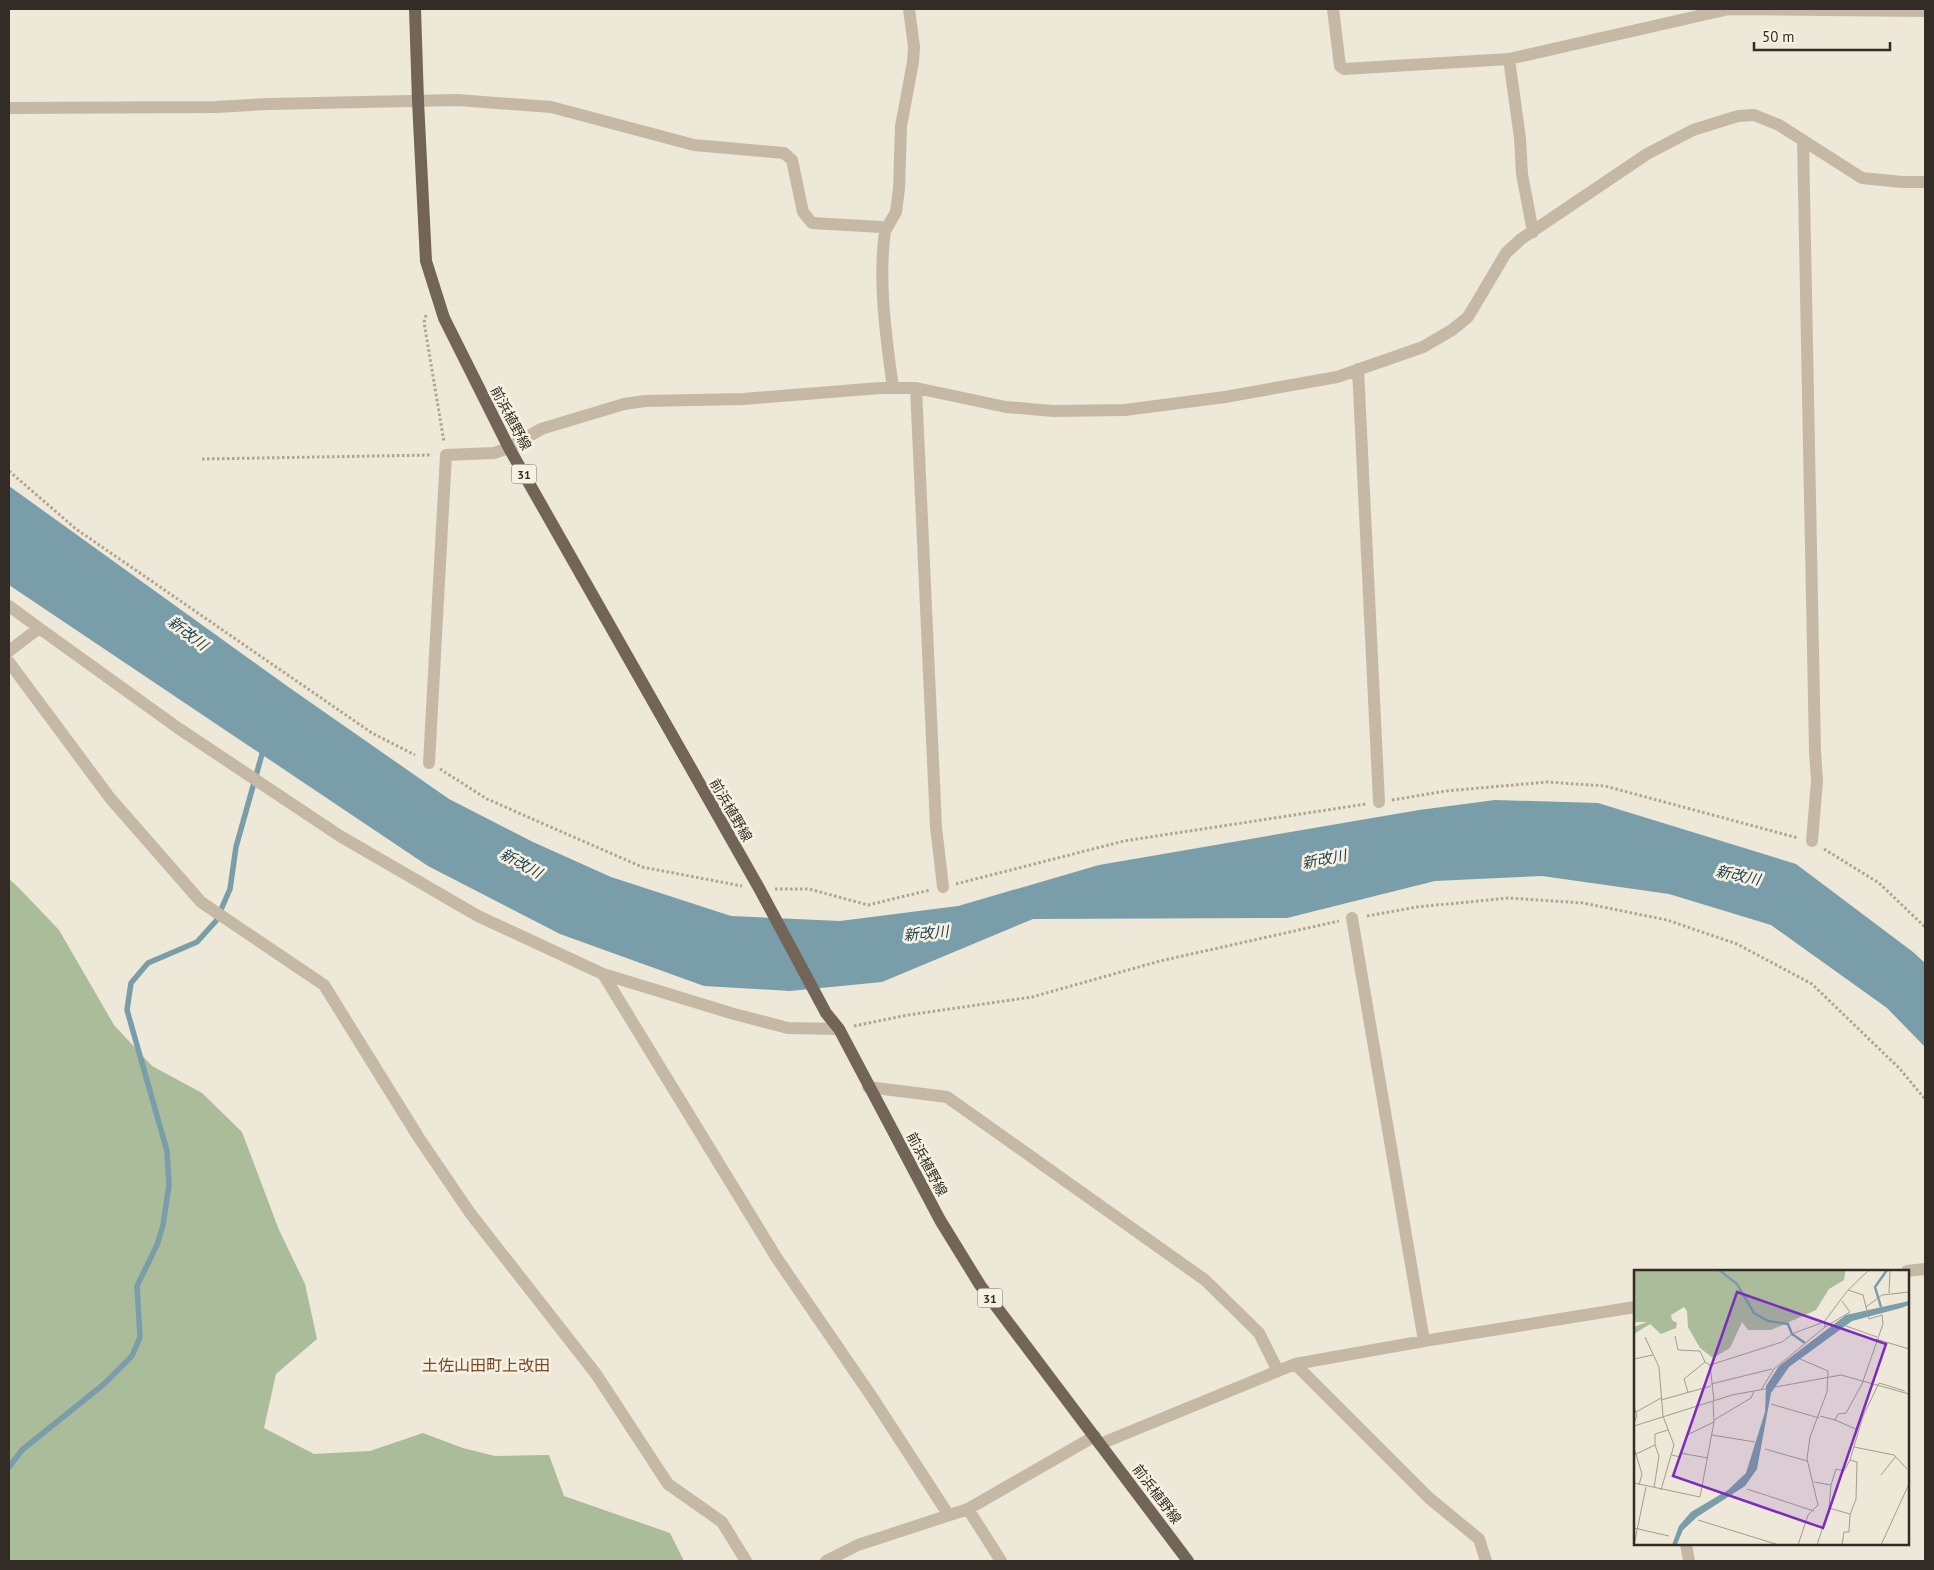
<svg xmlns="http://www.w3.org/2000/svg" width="1934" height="1570" font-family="'PT Sans','Noto Sans JP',sans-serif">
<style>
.green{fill:#aabc99}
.water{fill:#799ea9}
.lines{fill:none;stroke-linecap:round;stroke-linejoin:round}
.stream{stroke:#799ea9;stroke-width:5.5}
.path{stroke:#b1a48f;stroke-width:3;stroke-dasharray:2.5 2.5;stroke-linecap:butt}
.minor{stroke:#c5b9a5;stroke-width:12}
.major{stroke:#726558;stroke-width:12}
.labels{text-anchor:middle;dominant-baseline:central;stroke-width:5;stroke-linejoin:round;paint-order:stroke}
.shield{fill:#f7f1e3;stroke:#6d665f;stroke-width:1}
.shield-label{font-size:12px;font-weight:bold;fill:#322b26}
.street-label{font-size:14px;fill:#322b26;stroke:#f7f1e3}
.water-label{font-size:15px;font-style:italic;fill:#1f434f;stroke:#f7f1e3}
.quarter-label{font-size:16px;fill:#7a4825;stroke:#f7f1e3}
.inset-river{fill:none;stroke:#799ea9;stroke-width:2.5}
.inset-road{fill:none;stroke:#a39c91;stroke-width:1}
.view{fill:#7b2cbf;fill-opacity:0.15;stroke:#7b2cbf;stroke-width:2.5}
.inset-edge{fill:none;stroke:#322b26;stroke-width:2.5}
</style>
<rect width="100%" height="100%" fill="#eee8d8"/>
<path class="green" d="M9 879 19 888 59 930 114 1025 152 1066 202 1093 242 1132 279 1230 305 1284 317 1339 276 1374 264 1428 314 1454 370 1451 423 1433 463 1448 495 1456 549 1455 564 1496 670 1533 684 1561H9Z"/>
<path class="water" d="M9 486 287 686 449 799 533 842 611 877 731 916 840 921 958 906 1099 865 1419 810 1495 800 1598 803 1796 864 1913 952 1925 963V1047L1887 1008 1771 925 1669 894 1542 876 1435 881 1287 918 1033 919 882 982 790 991 704 986 560 934 428 866 9 585Z"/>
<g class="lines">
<path class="stream" d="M9 1467 22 1450 104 1384 132 1356 140 1337 137 1286 157 1245 163 1225 169 1185 167 1151 127 1010 131 983 148 963 197 942 216 921 230 889 236 847 264 747"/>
<path class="path" d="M426 315 424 322 444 442
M202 459 432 455
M9 471 76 529 372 733 415 755
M440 769 487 799 642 867 742 886
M1392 800 1446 791 1547 782 1605 786 1798 838
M1824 849 1879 883 1925 927
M956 884 1124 841 1366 804
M775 889H809L868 905 930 890
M1367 916 1417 907 1508 898 1583 903 1667 920 1737 944 1812 984 1899 1068 1925 1099
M854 1026 908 1015 1032 997 1160 961 1339 921"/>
<path class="minor" d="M1333 9 1340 66 1344 69 1509 59
M1729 9 1925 11
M9 108 216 107 269 104 457 100 551 107 694 145 784 153 792 160 803 212 812 223 881 227 885 231C878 282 886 337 893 388
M1803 140 1815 752 1817 781 1812 841
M885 231 896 212 899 189 901 126 913 62 914 47 909 9
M1533 232 1522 174 1520 138 1509 59 1729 9
M1358 369 1379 802
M916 388 936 827 943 887
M9 606 39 628
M9 651 39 628 178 728 340 836 478 916 603 974 734 1014 788 1028 839 1029
M9 662 110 798 201 902 324 985 419 1138 470 1213 596 1374 668 1484 722 1522 746 1561
M429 763 446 455 494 453 509 448 541 429 624 404 645 401 743 399 880 388H916L1006 407 1053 411 1125 410 1225 397 1337 377 1423 347 1452 330 1468 317 1506 253 1521 239 1647 154 1693 130 1738 116 1754 115 1779 125 1862 178 1902 182H1925
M1352 918 1424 1341
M603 974 776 1257 872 1397 948 1514
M868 1087 947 1097 1205 1280 1259 1333 1278 1371
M1907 1271 1925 1269
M1295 1364 1429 1498 1479 1539 1486 1561
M1100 1444 1295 1364 1424 1341 1635 1307
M968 1509 1001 1561
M1686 1544 1689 1561
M826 1561 858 1545 968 1509 1095 1436"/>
<path class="major" d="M415 9 418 101 426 261 444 318 509 448 759 888 826 1013 839 1029 940 1220 980 1285 1188 1561"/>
</g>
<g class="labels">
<g class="shield">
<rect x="511.5" y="464.5" width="25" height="19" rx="4"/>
<rect x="977.5" y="1288.5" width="25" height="19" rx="4"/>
</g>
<g class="shield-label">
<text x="524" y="474">31</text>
<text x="990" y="1298">31</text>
</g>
<g class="street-label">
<text transform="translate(511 418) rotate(62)">前浜植野線</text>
<text transform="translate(731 810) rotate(60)">前浜植野線</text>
<text transform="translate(927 1164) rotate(62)">前浜植野線</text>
<text transform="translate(1157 1494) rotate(53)">前浜植野線</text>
</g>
<g class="water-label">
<text transform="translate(188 633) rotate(37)">新改川</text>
<text transform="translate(1324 859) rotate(-11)">新改川</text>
<text transform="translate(521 863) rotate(29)">新改川</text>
<text transform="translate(1738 875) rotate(12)">新改川</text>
<text transform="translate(926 933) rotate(-5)">新改川</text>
</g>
<g class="quarter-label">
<text x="486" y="1365">土佐山田町上改田</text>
</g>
</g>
<g transform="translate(1634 1270)">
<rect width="275" height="275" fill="#eee8d8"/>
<path d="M0 1H211V4L210 10 195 19 182 40 137 60H114L108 52 96 78 79 88 66 78 54 57 53 41 50 37 37 45 38 50 43 53 42 58 27 64 16 54 0 64V57L13 52H0Z" fill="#aabc99"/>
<path d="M275 31V35L267 38 218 51 155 97 137 123 123 199 111 216 63 247 49 260 43 274 38 275 45 256 57 242 94 220 112 203 131 142 132 116 145 96 212 45Z" fill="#799ea9"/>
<path class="inset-river" d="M85 0 103 14 120 43 134 51 154 54 158 64 171 73M247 37 241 17 253 0"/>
<path class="inset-road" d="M255 23 256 0M232 37 248 25 275 22M212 56 243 67M191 57 216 42 208 31M41 66 44 80 66 81 71 92M11 67 25 97 29 146 40 175 27 220M242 69 275 79M0 89 19 85M76 95 80 130M77 114 138 99M127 120 140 99 191 57 190 52M54 122 50 109 71 92 76 95 148 72 160 63 190 52 214 20 235 0M27 130 77 116M137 134 185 148M0 137 3 146 0 153M2 142 27 128M186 146 201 150 204 144 212 143 228 114 249 54 248 45 235 49 229 25 214 20M80 150 117 128 120 121M201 150 224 160M0 156 98 125 207 105 275 124M78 165 121 172M220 177 260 185 273 199M0 178 8 204 5 215M131 179 173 191M46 183 74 188M0 185 21 175V164L34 160M38 185 46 187 53 165 80 152M275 193V211M247 205 262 186M180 212 197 215 195 238 216 244M0 213 66 227 80 152 79 131M197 215 202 199 210 201 216 190M20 218 25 186 21 175M113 219 180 241M64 250 145 275M0 258 35 266M0 275 12 217M164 275 174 245 184 235 173 189 176 167 193 122 194 101 166 89M183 275 195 238M208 275 210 262H215L216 245 222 229 223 192 216 190 229 146 245 113 271 121M247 275 275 214"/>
<path class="view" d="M103 22 252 74 189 258 39 206Z"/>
<rect width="275" height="275" class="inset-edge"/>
</g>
<rect width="1934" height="1570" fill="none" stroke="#322b26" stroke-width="20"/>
<path d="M1754 42v8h136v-8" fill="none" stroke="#322b26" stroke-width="2.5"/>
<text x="1762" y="42" font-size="15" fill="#322b26" stroke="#f7f1e3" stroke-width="4" paint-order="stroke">50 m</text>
</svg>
